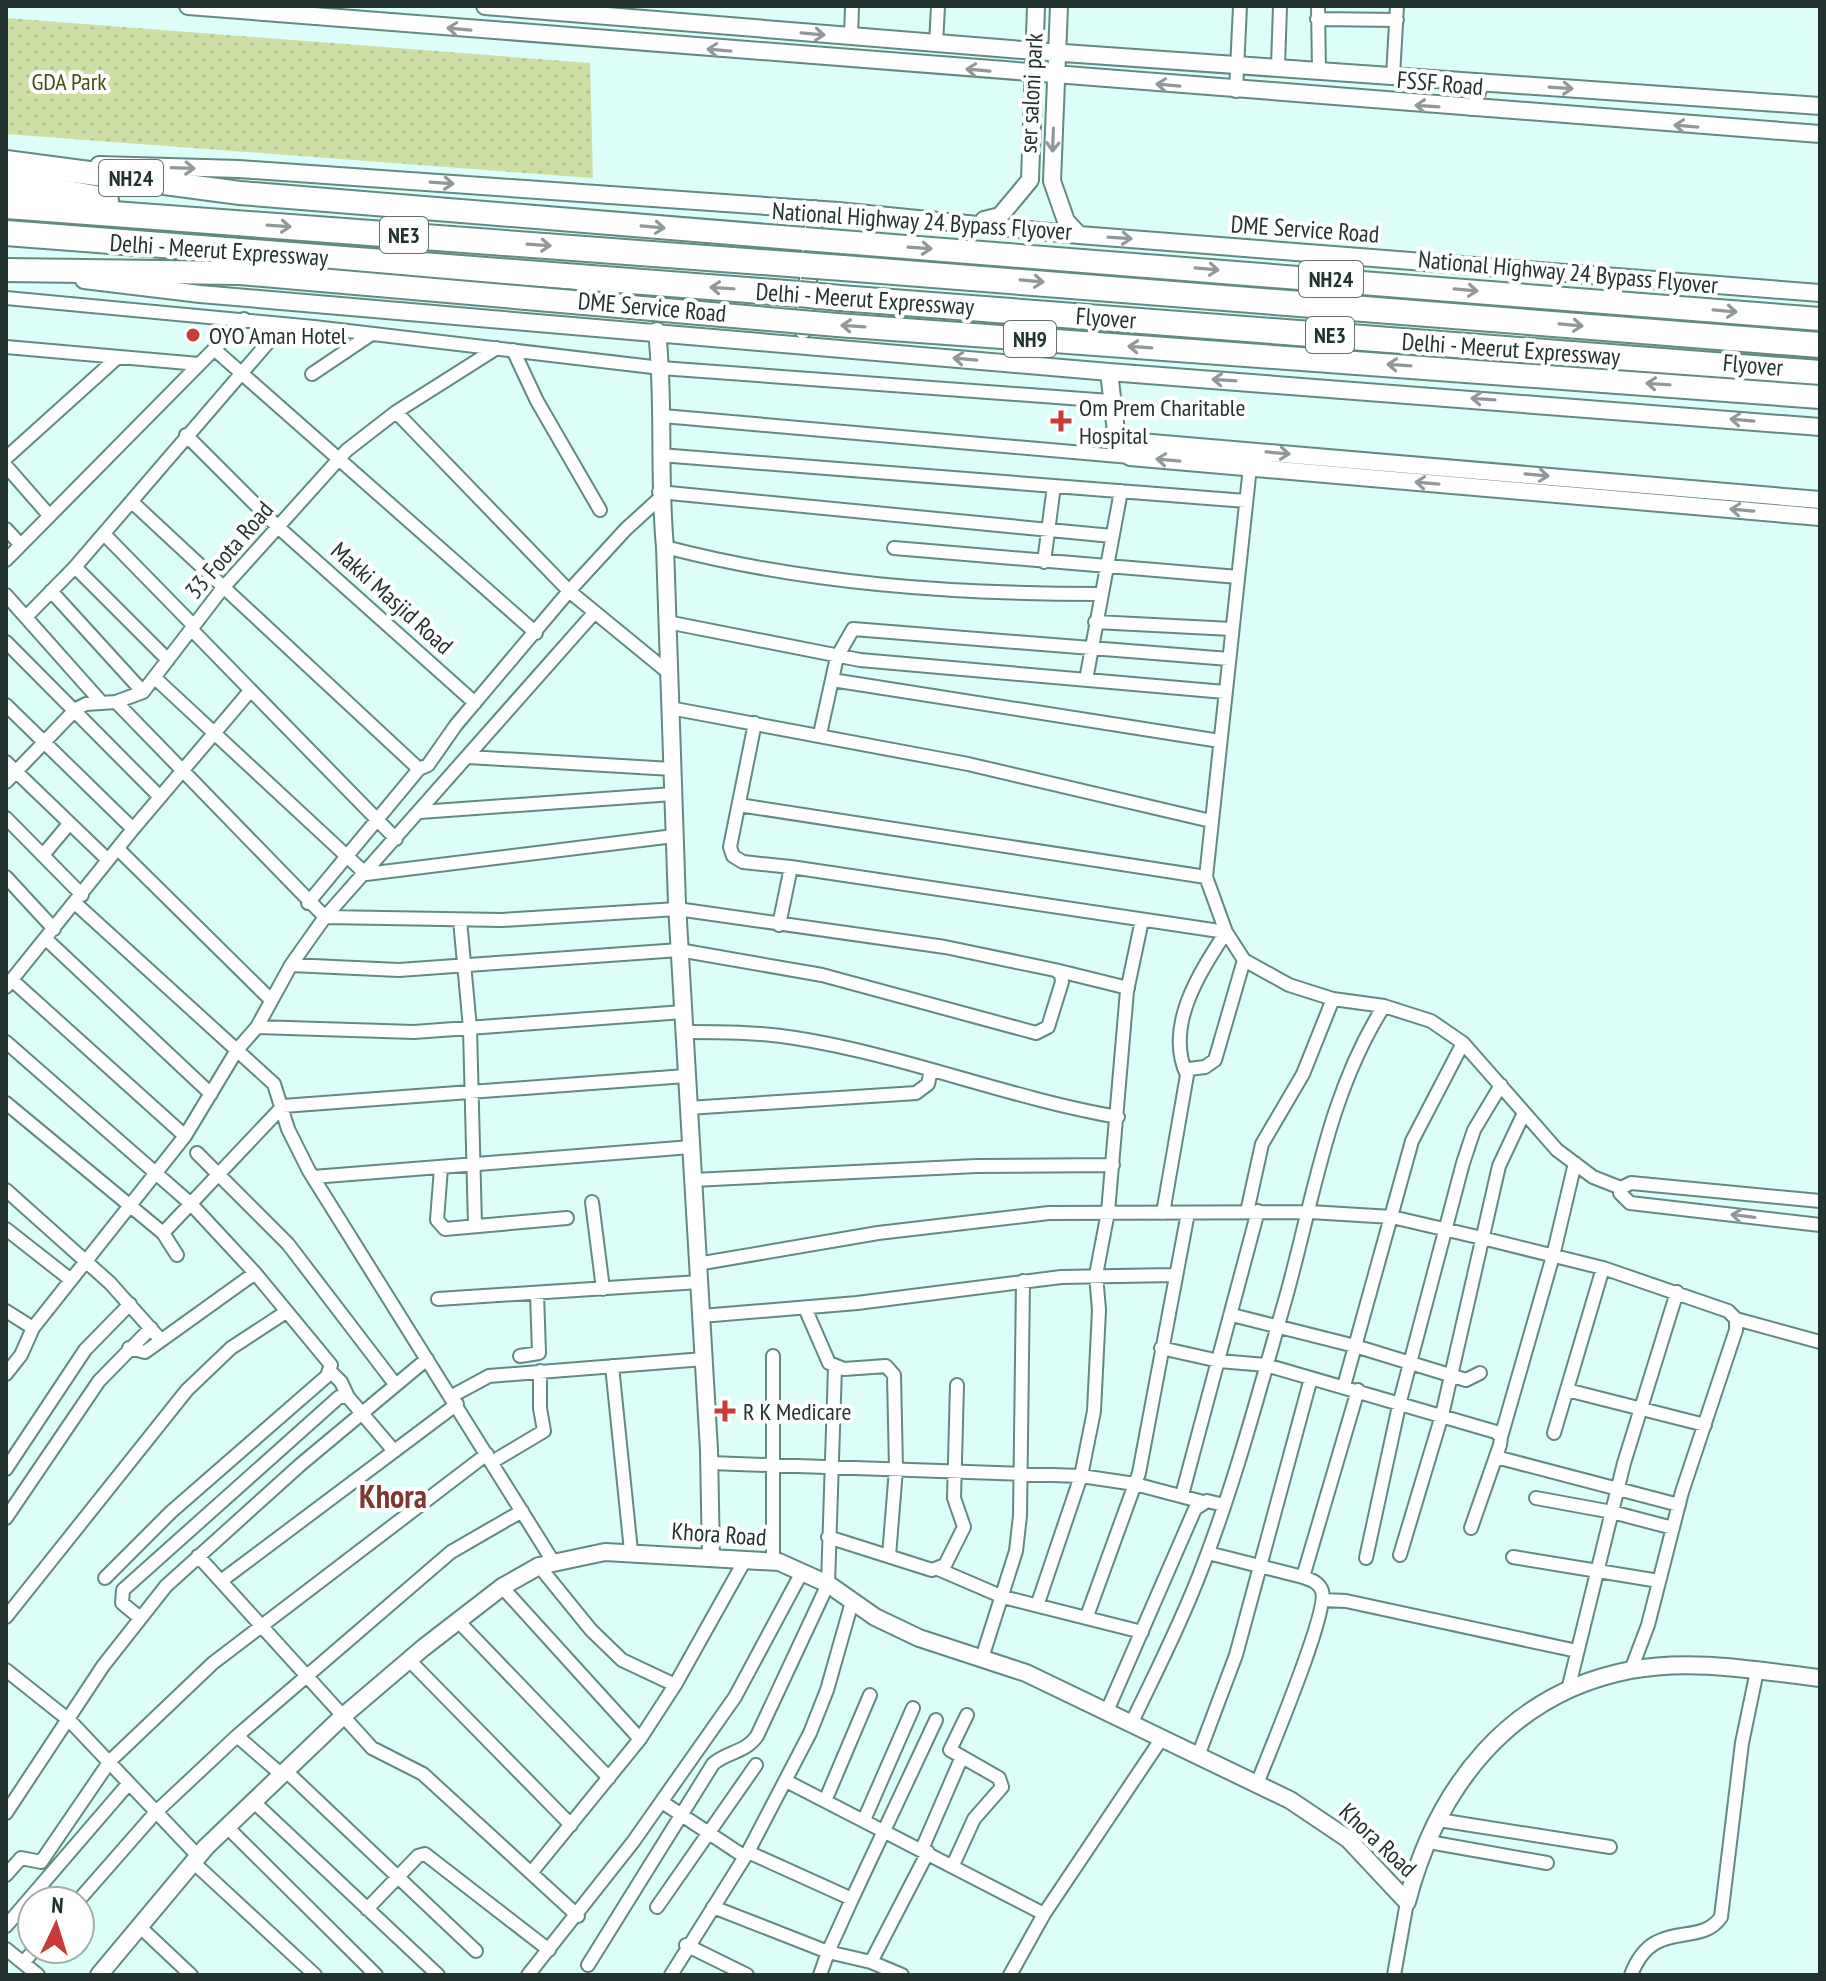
<svg xmlns="http://www.w3.org/2000/svg" width="1826" height="1981" font-family="'PT Sans Narrow',sans-serif">
<style>
.park{fill:url(#park-dots)}
.lines{fill:none;stroke-linecap:round;stroke-linejoin:round}
.minor-casing{stroke:#628983;stroke-width:16}
.tertiary-casing{stroke:#628983;stroke-width:20}
.trunk-casing{stroke:#628983;stroke-width:26}
.motorway-casing{stroke:#628983;stroke-width:28}
.minor{stroke:#fff;stroke-width:12}
.tertiary{stroke:#fff;stroke-width:16}
.trunk{stroke:#fff;stroke-width:22}
.motorway{stroke:#fff;stroke-width:24}
.trunk-bridge-casing{stroke:#628983;stroke-width:26;stroke-linecap:butt}
.motorway-bridge-casing{stroke:#628983;stroke-width:28;stroke-linecap:butt}
.trunk-bridge{stroke:#fff;stroke-width:22}
.motorway-bridge{stroke:#fff;stroke-width:24}
.oneway{stroke:#909998}
.poi-dot{fill:#c93b38;stroke:#fff;stroke-width:3}
.labels{text-anchor:middle;dominant-baseline:central;stroke-width:8;stroke-linejoin:round;paint-order:stroke}
.shield{fill:#fff;stroke:#64706e;stroke-width:2}
.shield-label{font-size:22px;font-weight:bold;fill:#223330}
.park-label{font-size:24px;fill:#445112;stroke:#fff}
.street-label{font-size:24px;fill:#223330;stroke:#fff}
.poi-label{font-size:24px;fill:#223330;stroke:#fff;text-anchor:start}
.district-label{font-size:32px;font-weight:bold;fill:#7d3631;stroke:#fff}
</style>
<defs>
<pattern id="park-dots" width="8" height="8" patternUnits="userSpaceOnUse" patternTransform="scale(2)"><rect width="8" height="8" fill="#cedfa4"/><path d="M2 2h.1M6 6h.1" fill="none" stroke="#b1c08e" stroke-width="1.8" stroke-linecap="round"/></pattern>
</defs>
<rect width="100%" height="100%" fill="#dcfdf8"/>
<path class="park" d="M6 18 590 63 593 178 6 134Z"/>
<g class="lines">
<defs>
<path id="minor" d="M1318 6 1319 71
M1317 19 1397 20
M851 37 852 6
M936 44 938 6
M1278 67 1280 6
M1393 76 1397 6
M1236 91 1240 6
M1472 109 1483 83
M6 298 314 327 661 368 1110 401
M6 347 199 364
M214 349 536 633
M513 350 537 401 600 510
M312 374 370 335
M396 412 569 591 669 673
M663 416 1130 457
M186 435 278 527 475 703
M660 455 1246 501
M6 458 118 357
M6 466 48 514
M1250 467 1206 877 1226 932 1244 960 1289 985 1333 999 1384 1006 1431 1021 1463 1043 1557 1150 1593 1177 1621 1188
M659 492 1112 536
M132 502 419 769
M6 529 20 544
M104 534 194 626
M665 547C807 584 953 594 1100 594
M894 548 1238 577
M6 560 244 319
M1044 562 1054 486
M75 567 168 660
M51 591 143 692
M6 595 102 703
M27 616 75 567 283 325
M667 622 860 660 1225 692
M1095 622 1232 629
M191 629 396 839
M6 642 160 797
M155 678 366 874 674 836
M832 680 1220 741
M1086 680 1121 491
M116 702 325 917 502 920 677 909 945 947 1055 970 1061 974 1062 982 1048 1027 1036 1033 822 975 679 950 399 970 291 965
M6 705 133 829
M670 708 968 764 1211 821
M755 723 730 847 733 856 743 862 791 867
M820 734 837 657 853 629 1229 659
M468 757 672 769
M6 762 108 860
M6 782 76 709 86 704 116 702 143 692 222 589 347 450 396 412 497 348
M739 805 1206 877
M420 812 673 794
M6 818 82 895
M118 849 270 999
M43 855 69 824
M6 877 54 929
M75 903 274 1084 288 1129 309 1171 554 1563
M308 903 419 769 428 765 456 725 569 591 626 529 660 498
M460 920 470 1028 475 1226
M779 925 791 867 1226 932C1200 972 1164 1026 1187 1075
M46 939 211 1094
M1055 970 1128 988
M13 981 185 1136 237 1050 257 1027 291 965 325 917 594 613
M6 987 133 829 250 691
M257 1027 414 1032 683 1012
M684 1032C721 1032 758 1032 795 1038 904 1055 1008 1098 1118 1117
M6 1042 191 1204 255 1273 331 1365 327 1376 171 1512 105 1578
M6 1103 163 1233 283 1106 686 1076
M688 1108 916 1093 928 1084 931 1070
M197 1153 288 1244 395 1384
M441 1168 437 1220 445 1229 567 1218
M313 1177 691 1147
M693 1180 977 1166 1113 1165
M6 1190 110 1283 160 1339
M1820 1201 1631 1183 1621 1188 1620 1193 1630 1203 1820 1225
M592 1202 603 1289
M1247 1212 1262 1144 1303 1074 1333 999
M1163 1213 1187 1075 1189 1069 1205 1067 1215 1060 1244 960
M6 1229 71 1280
M163 1233 177 1255
M697 1264 878 1233 1049 1213 1310 1212 1392 1217 1482 1238 1603 1268 1728 1311 1736 1319 1820 1342
M438 1299 699 1282
M805 1308 829 1363 844 1369 886 1366 894 1375 896 1469 889 1556
M6 1311 33 1328
M1232 1315 1355 1346 1466 1380 1480 1373
M701 1316 857 1303 1061 1277 1174 1275
M129 1348 145 1352 255 1273
M1161 1348 1219 1361 1266 1365 1496 1432 1501 1437 1500 1445 1471 1528
M520 1356 539 1353 537 1294
M612 1366 631 1551
M330 1371 341 1382 348 1397
M6 1374 21 1355 33 1328 185 1136
M1344 1386 1412 1141 1463 1043
M1567 1390 1705 1425
M452 1396 489 1376 704 1359
M1554 1433 1603 1268
M1501 1437 1553 1256 1575 1163
M1496 1457 1679 1505
M492 1462 544 1431 540 1408V1371
M710 1463 1081 1476 1135 1484 1203 1502
M6 1469 85 1350 130 1304
M1182 1495 1258 1211
M1536 1498 1612 1512 1673 1528
M6 1518 99 1381 151 1328
M828 1537 932 1570 945 1565 964 1527 954 1498 957 1385
M1208 1553 1303 1577C1311 1580 1319 1582 1322 1591 1329 1612 1268 1755 1257 1784
M1400 1555 1442 1415 1499 1166 1523 1115
M198 1556 372 1748 423 1774 578 1916
M1513 1557 1659 1581
M1366 1558 1400 1401 1463 1163 1474 1130 1501 1085
M773 1562V1356
M539 1566 591 1630 622 1660 675 1685
M938 1569 1003 1597 1142 1632
M1303 1577 1358 1390
M221 1581 457 1404
M502 1587 640 1739
M1323 1600 1346 1601 1577 1651
M1038 1603 1081 1476 1094 1411 1099 1310 1096 1275 1108 1212 1127 991 1142 920
M1087 1616 1139 1473 1188 1213
M6 1617 187 1390 231 1348 286 1312
M139 1617 122 1603 123 1590 339 1397H348L394 1451
M457 1620 609 1778
M982 1658 1016 1551 1020 1516 1023 1281
M409 1660 571 1825
M6 1670 70 1721 198 1856
M1631 1670 1648 1625 1682 1492 1736 1330V1319
M1568 1690 1624 1463 1677 1292
M1107 1711 1195 1509 1207 1501 1224 1505
M1132 1722C1156 1672 1182 1621 1202 1568 1236 1480 1260 1388 1286 1297 1314 1197 1328 1094 1384 1006
M237 1736 282 1775
M1198 1756 1236 1655 1311 1378
M286 1771 476 1951
M786 1781 1044 1914
M825 1801 870 1695
M254 1802 438 1975
M662 1802 745 1857
M6 1813 103 1666 166 1586 300 1465 427 1359
M864 1820 913 1708
M1439 1820 1610 1847
M227 1827 376 1975
M1429 1842 1547 1863
M922 1849 961 1759
M748 1852 852 1899 828 1952 871 1962 902 1975
M193 1862 315 1975
M953 1865 974 1819 1002 1787 999 1778 950 1750 967 1715
M531 1873 640 1739 675 1685 745 1560
M6 1875 21 1858 41 1862 110 1761 213 1663 487 1454
M852 1899 936 1720
M78 1901 156 1812 237 1736 451 1552 522 1511
M657 1907 756 1765
M713 1907 828 1952 820 1975
M367 1909 418 1856 425 1854 549 1950
M6 1926 129 1783
M139 1926 191 1975
M686 1945 747 1975
M6 1949 38 1975
M871 1962 928 1852
M23 1963 35 1949
M588 1965 713 1764C728 1751 745 1753 757 1736L828 1584 835 1367
M528 1975 633 1842 735 1697 802 1572
M671 1975 748 1852 810 1733 827 1690 852 1602
M1010 1975 1044 1914 1162 1738
M1394 1975 1407 1902
M1631 1975C1653 1916 1699 1949 1721 1917L1742 1743 1757 1671"/>
<path id="tertiary" d="M188 6 1820 134
M485 6 1035 51 1820 106
M1059 6 1052 181 1066 221 1079 235
M99 165 239 169 838 211 1079 235 1820 293
M984 220 1000 216 1030 180 1036 6
M84 280 200 294 1109 372 1820 427
M803 330 815 209
M657 331C665 403 658 475 665 547L677 904 709 1450 711 1558
M1109 372 1117 440 1130 457 1820 517
M1117 440 1820 500
M1407 1902C1437 1786 1510 1693 1631 1670 1692 1658 1759 1671 1820 1678
M99 1975 206 1847 342 1717 423 1648 502 1587 539 1566 605 1552 779 1562 828 1584 875 1617 919 1638 1026 1673 1290 1800 1348 1839 1407 1902"/>
<path id="trunk" d="M6 162 240 193 805 239
M842 242 1820 319
M6 270 240 273"/>
<path id="motorway" d="M6 182 106 200
M6 206 802 265
M6 233 799 294
M843 268 1820 345
M840 298 1820 373"/>
</defs>
<use href="#minor" class="minor-casing"/>
<use href="#tertiary" class="tertiary-casing"/>
<use href="#trunk" class="trunk-casing"/>
<use href="#motorway" class="motorway-casing"/>
<use href="#minor" class="minor"/>
<use href="#tertiary" class="tertiary"/>
<use href="#trunk" class="trunk"/>
<use href="#motorway" class="motorway"/>
<defs>
<path id="trunk-bridge" d="M805 239 842 242
M240 273 837 325 1820 397"/>
<path id="motorway-bridge" d="M802 265 843 268
M799 294 840 298"/>
</defs>
<use href="#trunk-bridge" class="trunk-bridge-casing"/>
<use href="#motorway-bridge" class="motorway-bridge-casing"/>
<use href="#trunk-bridge" class="trunk-bridge"/>
<use href="#motorway-bridge" class="motorway-bridge"/>
</g>
<defs><path id="oneway-shaft" d="M-6 0H5M1.5-3L5.5 0L1.5 3" fill="none" stroke-width="1.6" stroke-linecap="round" stroke-linejoin="round" transform="scale(2)"/></defs>
<g class="oneway">
<use href="#oneway-shaft" transform="translate(459 29) rotate(-175)"/>
<use href="#oneway-shaft" transform="translate(813 34) rotate(5)"/>
<use href="#oneway-shaft" transform="translate(719 50) rotate(-175)"/>
<use href="#oneway-shaft" transform="translate(978 70) rotate(-175)"/>
<use href="#oneway-shaft" transform="translate(1168 85) rotate(-175)"/>
<use href="#oneway-shaft" transform="translate(1561 88) rotate(4)"/>
<use href="#oneway-shaft" transform="translate(1427 106) rotate(-176)"/>
<use href="#oneway-shaft" transform="translate(1686 126) rotate(-175)"/>
<use href="#oneway-shaft" transform="translate(1053 140) rotate(92)"/>
<use href="#oneway-shaft" transform="translate(183 168) rotate(2)"/>
<use href="#oneway-shaft" transform="translate(442 183) rotate(4)"/>
<use href="#oneway-shaft" transform="translate(279 226) rotate(4)"/>
<use href="#oneway-shaft" transform="translate(653 227) rotate(5)"/>
<use href="#oneway-shaft" transform="translate(1120 238) rotate(4)"/>
<use href="#oneway-shaft" transform="translate(539 245) rotate(4)"/>
<use href="#oneway-shaft" transform="translate(920 248) rotate(4)"/>
<use href="#oneway-shaft" transform="translate(1207 269) rotate(5)"/>
<use href="#oneway-shaft" transform="translate(1032 281) rotate(5)"/>
<use href="#oneway-shaft" transform="translate(722 288) rotate(-176)"/>
<use href="#oneway-shaft" transform="translate(1466 290) rotate(5)"/>
<use href="#oneway-shaft" transform="translate(1725 311) rotate(5)"/>
<use href="#oneway-shaft" transform="translate(1571 325) rotate(5)"/>
<use href="#oneway-shaft" transform="translate(853 326) rotate(-176)"/>
<use href="#oneway-shaft" transform="translate(1140 347) rotate(-176)"/>
<use href="#oneway-shaft" transform="translate(965 359) rotate(-175)"/>
<use href="#oneway-shaft" transform="translate(1399 365) rotate(-176)"/>
<use href="#oneway-shaft" transform="translate(1224 380) rotate(-176)"/>
<use href="#oneway-shaft" transform="translate(1658 384) rotate(-176)"/>
<use href="#oneway-shaft" transform="translate(1483 399) rotate(-176)"/>
<use href="#oneway-shaft" transform="translate(1742 420) rotate(-175)"/>
<use href="#oneway-shaft" transform="translate(1278 453) rotate(5)"/>
<use href="#oneway-shaft" transform="translate(1168 460) rotate(-175)"/>
<use href="#oneway-shaft" transform="translate(1537 475) rotate(5)"/>
<use href="#oneway-shaft" transform="translate(1427 483) rotate(-175)"/>
<use href="#oneway-shaft" transform="translate(1742 510) rotate(-175)"/>
<use href="#oneway-shaft" transform="translate(1743 1216) rotate(-173)"/>
</g>
<g class="poi-dot">
<circle cx="193" cy="335" r="8"/>
<path d="M1057 409h8v8h8v8h-8v8h-8v-8h-8v-8h8z"/>
<path d="M721 1399h8v8h8v8h-8v8h-8v-8h-8v-8h8z"/>
</g>
<g class="labels">
<g class="shield">
<rect x="99" y="160" width="64" height="36" rx="6"/>
<rect x="380" y="217" width="48" height="36" rx="6"/>
<rect x="1299" y="261" width="64" height="36" rx="6"/>
<rect x="1306" y="317" width="48" height="36" rx="6"/>
<rect x="1004" y="321" width="52" height="36" rx="6"/>
</g>
<g class="shield-label">
<text x="131" y="178">NH24</text>
<text x="404" y="235">NE3</text>
<text x="1331" y="279">NH24</text>
<text x="1330" y="335">NE3</text>
<text x="1030" y="339">NH9</text>
</g>
<g class="park-label">
<text x="69" y="81">GDA Park</text>
</g>
<g class="street-label">
<text transform="translate(1440 83) rotate(5)">FSSF Road</text>
<text transform="translate(1031 93) rotate(-87)">ser saloni park</text>
<text transform="translate(922 221) rotate(4)">National Highway 24 Bypass Flyover</text>
<text transform="translate(1305 229) rotate(4)">DME Service Road</text>
<text transform="translate(219 250) rotate(4)">Delhi - Meerut Expressway</text>
<text transform="translate(1568 272) rotate(5)">National Highway 24 Bypass Flyover</text>
<text transform="translate(865 299) rotate(4)">Delhi - Meerut Expressway</text>
<text transform="translate(652 307) rotate(5)">DME Service Road</text>
<text transform="translate(1106 318) rotate(4)">Flyover</text>
<text transform="translate(1511 349) rotate(4)">Delhi - Meerut Expressway</text>
<text transform="translate(1753 365) rotate(5)">Flyover</text>
<text transform="translate(229 550) rotate(-49)">33 Foota Road</text>
<text transform="translate(392 598) rotate(42)">Makki Masjid Road</text>
<text transform="translate(719 1534) rotate(4)">Khora Road</text>
<text transform="translate(1378 1840) rotate(43)">Khora Road</text>
</g>
<g class="poi-label">
<text x="209" y="335">OYO Aman Hotel</text>
<text x="1079" y="407">Om Prem Charitable<tspan x="1079" dy="28">Hospital</tspan></text>
<text x="743" y="1411">R K Medicare</text>
</g>
<g class="district-label">
<text x="393" y="1496">Khora</text>
</g>
</g>
<rect width="1826" height="1981" fill="none" stroke="#223330" stroke-width="16"/>
<g transform="translate(56 1925) rotate(4)"><circle r="38" fill="#ffffff" stroke="#a7adac" stroke-width="2"/>
<path d="M0-6L14 30L0 20L-14 30Z" fill="#c93b38"/>
<text y="-12" font-size="22" font-weight="bold" text-anchor="middle" fill="#223330">N</text>
</g>
</svg>
